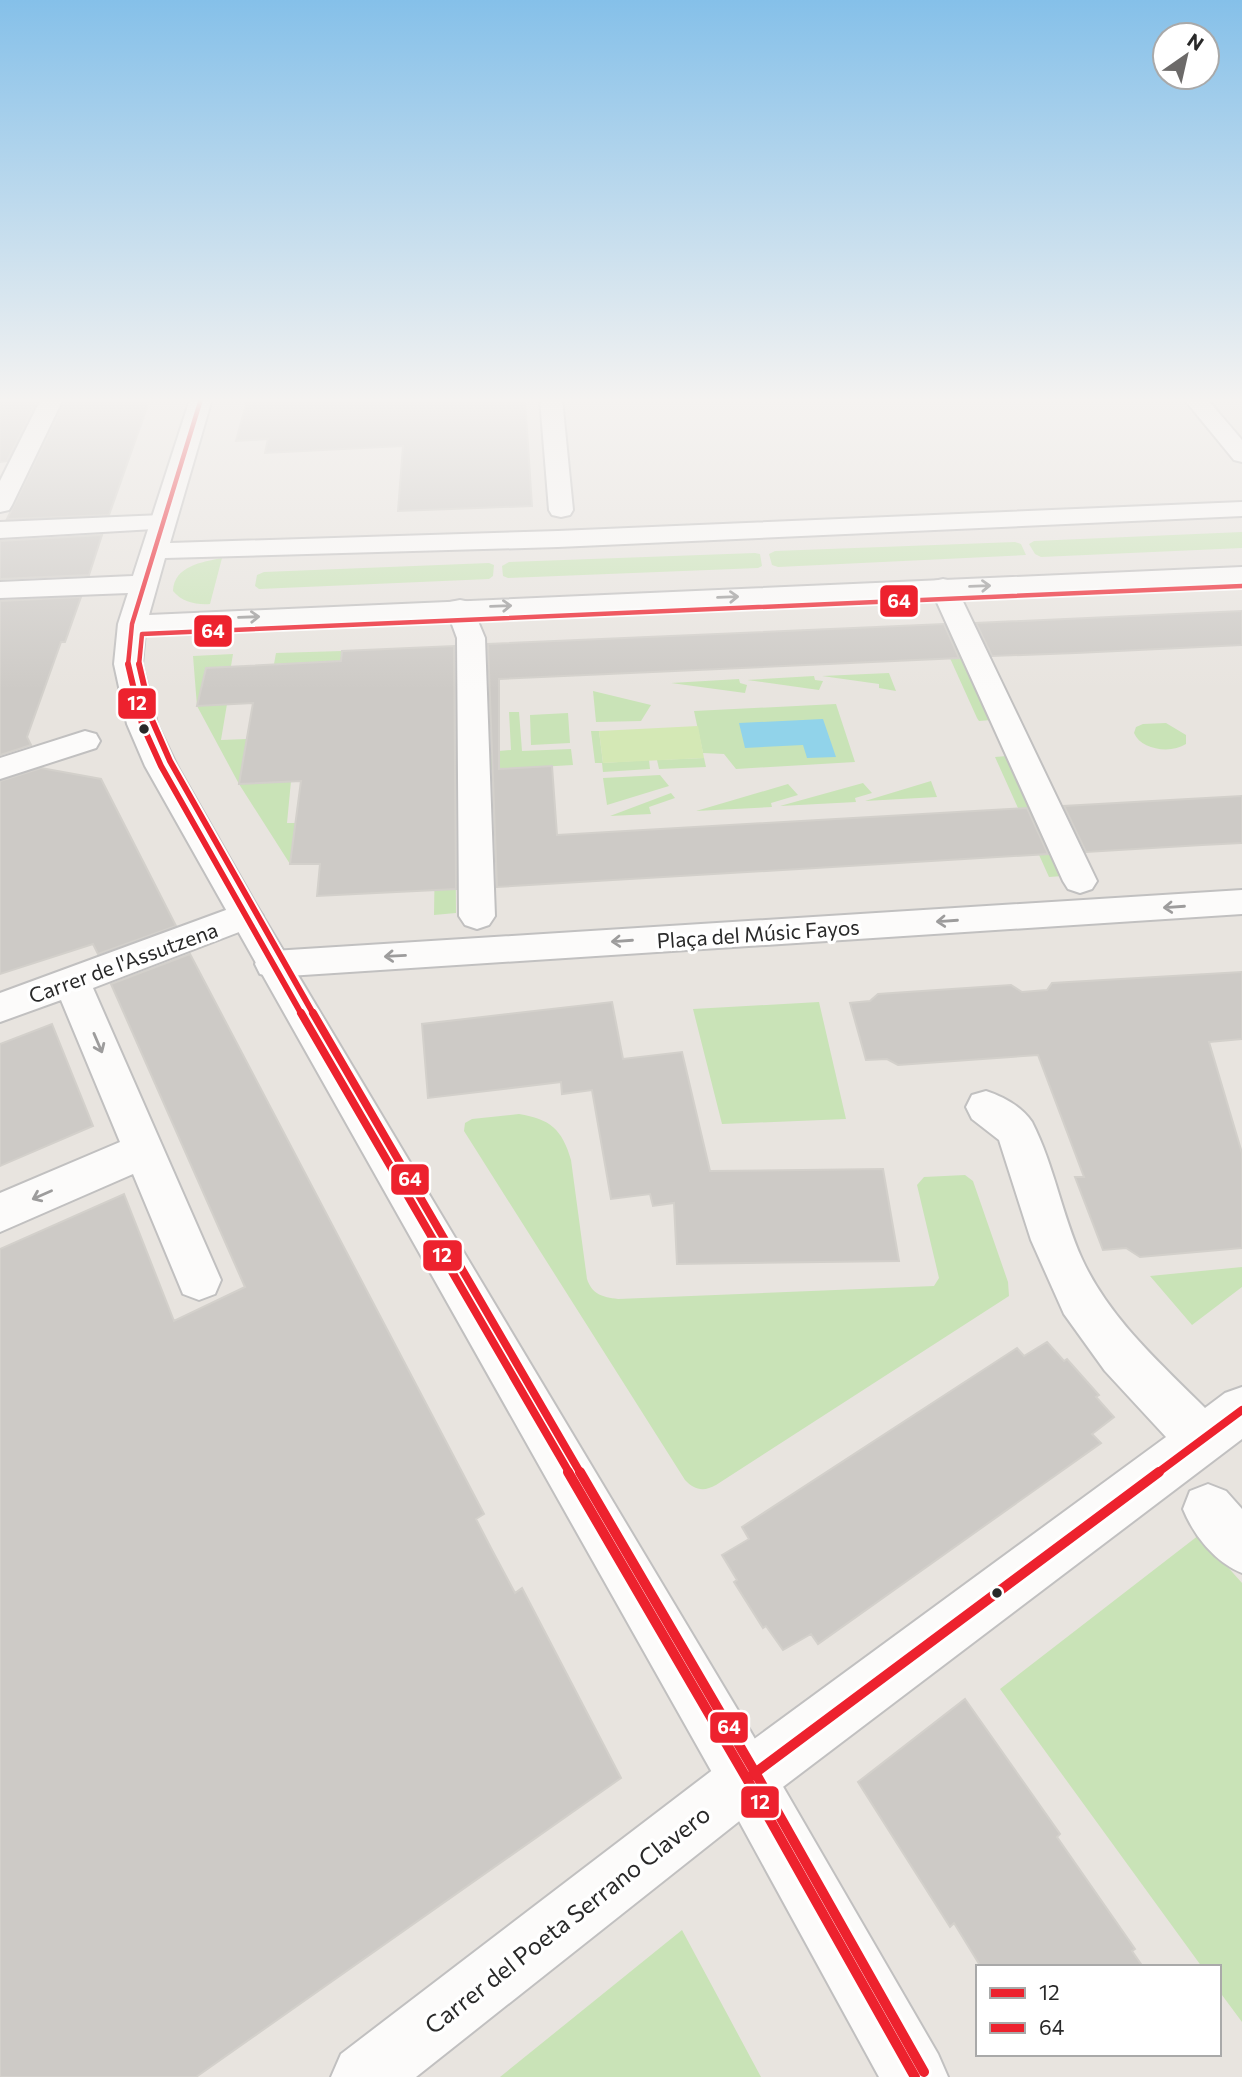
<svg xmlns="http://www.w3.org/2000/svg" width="1242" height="2077" font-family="Commissioner,sans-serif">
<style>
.green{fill:#c9e3b7}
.pitch{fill:#d4e8b5}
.water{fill:#91d3ea}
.building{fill:#cdcac6;stroke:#d3d0cb;stroke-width:2}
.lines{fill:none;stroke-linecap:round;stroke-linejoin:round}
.street-casing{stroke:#c1c0c0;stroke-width:4}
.secondary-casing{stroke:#c1c0c0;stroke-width:4}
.street{fill:#fcfbfa;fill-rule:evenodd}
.secondary{fill:#fcfbfa;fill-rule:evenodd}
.bus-1-far3-casing{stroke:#fff;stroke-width:8}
.bus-1-far2-casing{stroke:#fff;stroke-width:10}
.bus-1-far1-casing{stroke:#fff;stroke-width:13}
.bus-1-casing{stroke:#fff;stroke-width:16}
.bus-2-far3-casing{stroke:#fff;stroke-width:8}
.bus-2-far2-casing{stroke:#fff;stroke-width:10}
.bus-2-far1-casing{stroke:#fff;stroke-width:13}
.bus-2-casing{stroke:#fff;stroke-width:16}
.bus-1-far3{stroke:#ed222e;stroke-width:4.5}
.bus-1-far2{stroke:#ed222e;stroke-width:6}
.bus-1-far1{stroke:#ed222e;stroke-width:8}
.bus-1{stroke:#ed222e;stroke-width:10}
.bus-2-far3{stroke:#ed222e;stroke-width:4.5}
.bus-2-far2{stroke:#ed222e;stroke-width:6}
.bus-2-far1{stroke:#ed222e;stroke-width:8}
.bus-2{stroke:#ed222e;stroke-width:10}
.oneway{stroke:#9d9c9c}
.bus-dot{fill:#292929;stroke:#fff;stroke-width:2.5}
.labels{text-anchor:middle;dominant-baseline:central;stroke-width:7;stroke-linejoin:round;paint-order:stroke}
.street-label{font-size:21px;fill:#292929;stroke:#fff}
.near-street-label{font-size:24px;fill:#292929;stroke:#fff}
.line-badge{stroke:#fff;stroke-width:2.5}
.badge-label{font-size:19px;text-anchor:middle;font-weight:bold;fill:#fff}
</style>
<rect width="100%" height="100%" fill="#e8e4df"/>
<path class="green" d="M1242 532V548L1041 557 1035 554 1029 544 1034 541Z
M1015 542 1021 544 1026 555 778 567 772 565 769 554 775 551Z
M755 553 760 554 762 566 758 568 508 578 503 576 502 566 509 562Z
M222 558 210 604C196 605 182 602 173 591 174 566 202 562 222 558Z
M489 563 494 565 493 576 489 579 259 589 255 586 257 575 264 572Z
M946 624 991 720 979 721 977 718 935 625Z
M342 651 341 661 274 664 276 653Z
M233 654 231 666 206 668 197 705 227 704 221 740 247 739 239 784 291 781 287 823H295L290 864 239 784 197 706 193 656Z
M889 673 896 691 879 688V684L822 676Z
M814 676 815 680 823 681 819 690 747 680Z
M739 679 740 683 747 685 745 693 671 683Z
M593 691 651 705 641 721 596 722Z
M836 704 855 762 736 769 724 754 703 753 694 711Z
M509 712H519L522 751 571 749 573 765 488 770 487 752 511 750Z
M568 713 570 743 531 745 530 715Z
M1166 723 1186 735V744C1171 754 1141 750 1134 733L1136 727 1143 724Z
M591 731H599L603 763 649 760 650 769 603 772 602 763H595Z
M1007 756 1063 876 1049 877 995 757Z
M704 758 706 767 659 769 657 760Z
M660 775 669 786 607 805 603 778Z
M931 781 937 797 865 801Z
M863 783 872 793 855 798 856 802 780 806Z
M788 784 798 795 771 803 772 807 696 811Z
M455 785 456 913 434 915 436 786Z
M671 793 675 798 649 807 651 814 610 816Z
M819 1002 846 1119 722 1124 693 1009Z
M519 1114C550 1119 562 1129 571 1160L587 1279C592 1294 602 1297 618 1299L934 1286 939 1278 917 1185 924 1177 965 1175 973 1181 1008 1282 1009 1296 716 1485C704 1492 694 1490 685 1480L464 1131 465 1123 472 1119Z
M1242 1267V1287L1192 1325 1150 1276Z
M1199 1535 1242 1583V2022L1219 1991V1967H1202L1000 1689Z
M682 1930 761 2077H500Z"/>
<path class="pitch" d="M698 726 704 758 603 763 599 731Z"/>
<path class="water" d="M823 719 836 757 807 758 803 745 745 748 739 723Z"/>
<path class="building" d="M0 399H38L7 461 0 462Z
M66 399H150L109 515 7 519Z
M291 399H525L532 506 398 511 403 446 265 453 268 439 236 441 247 400Z
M102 535 89 575 0 579V541Z
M81 597 65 642H61L27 737 31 745 0 755V601Z
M1242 611V645L1076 653 992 656 976 623Z
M944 624 959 658 499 679V769L552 766 557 835 1027 808 1048 854 497 887 488 644Z
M454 646 456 889 317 896 320 864H290L301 781 239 784 253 703 197 706 206 668 341 661 342 651Z
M41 768 101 779 176 926 98 954 93 944 0 974V781Z
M1242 796V843L1202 845 1086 852 1064 806Z
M190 954 484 1514 476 1519 492 1550 515 1593 522 1588 621 1778 196 2077H0V1249L124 1194 174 1321 245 1287 111 984Z
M1242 972V1039L1209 1042 1242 1153V1248L1140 1257 1126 1248 1103 1250 1075 1177H1084L1038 1055 898 1065 887 1059 866 1060 850 1003 870 1001 878 994 1011 985 1022 992 1047 990 1052 983Z
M612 1002 623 1059 682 1052 710 1171 883 1169 899 1261 677 1264 674 1203 653 1206 650 1194 611 1199 592 1090 562 1094 561 1082 428 1098 422 1024Z
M52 1024 93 1126 0 1166V1044Z
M1047 1342 1064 1361 1067 1359 1099 1395 1096 1397 1114 1417 1092 1434 1101 1443 818 1644 811 1634 783 1650 766 1626 763 1628 734 1582 737 1580 722 1555 749 1539 742 1527 1017 1348 1024 1356Z
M965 1699 1060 1834 1057 1837 1135 1949 1132 1951 1143 1967H981L954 1923 950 1927 858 1782Z"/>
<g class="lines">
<defs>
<path id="street" d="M41 399H63L12 505 9 510 0 512V481Z
M540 399H562L573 510 570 515 561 517 552 515 549 510Z
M1184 399H1207L1242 440V462L1234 460Z
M162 515 171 518 175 523 171 528 0 538V522Z
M943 579 952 581 956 587 1097 881 1092 889 1080 893 1068 889 1063 881 930 587 934 581Z
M460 600 470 602 485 638 495 916 489 925 477 929 465 925 459 916 457 638 446 608 450 602Z
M85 731 96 734 100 741 96 748 0 779V758Z
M1242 890V914L273 977 260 974 255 964 260 954 273 951Z
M245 903 257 907 263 916 257 925 93 988 221 1280 215 1294 199 1300 183 1294 133 1174 0 1232V1193L120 1142 61 1000 0 1022V993Z
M986 1091C1004 1097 1021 1106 1032 1122 1054 1165 1062 1215 1082 1259 1109 1318 1160 1363 1205 1408L1225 1393 1242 1387V1439L767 1799 416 2077H331L341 2054 727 1759 1166 1437 1105 1371 1064 1314 1031 1240 999 1140 972 1119 966 1107 972 1095Z
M1208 1484 1226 1491 1242 1509V1573C1215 1562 1194 1536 1183 1509L1190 1491Z"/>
<path id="secondary" d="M190 399H212L170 543 558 531 1242 502V516L558 547 165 558 149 615 1242 567V583L145 632 142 664 157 724 177 766 259 910 767 1759 938 2054 948 2077H879L727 1799 145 766 127 724 114 664 118 624 128 593 0 598V582L133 576Z"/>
</defs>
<use href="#street" class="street-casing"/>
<use href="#secondary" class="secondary-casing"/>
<use href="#street" class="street"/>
<use href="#secondary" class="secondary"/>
<defs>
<path id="bus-1-far3" d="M128 665 132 624 201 399"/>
<path id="bus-1-far2" d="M128 664 142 724 161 766 302 1015"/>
<path id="bus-1-far1" d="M301 1013 570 1474
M1156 1474 1242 1410"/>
<path id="bus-1" d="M568 1472 747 1779 915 2077
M747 1779 1159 1472"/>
<path id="bus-2-far3" d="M139 665 142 634 1242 586"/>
<path id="bus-2-far2" d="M139 664 152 720 170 761 314 1015"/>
<path id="bus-2-far1" d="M313 1013 581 1474"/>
<path id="bus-2" d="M580 1472 756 1774 924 2072"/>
</defs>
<use href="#bus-1-far3" class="bus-1-far3-casing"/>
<use href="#bus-1-far2" class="bus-1-far2-casing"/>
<use href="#bus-1-far1" class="bus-1-far1-casing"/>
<use href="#bus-1" class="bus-1-casing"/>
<use href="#bus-2-far3" class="bus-2-far3-casing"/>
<use href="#bus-2-far2" class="bus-2-far2-casing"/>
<use href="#bus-2-far1" class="bus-2-far1-casing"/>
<use href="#bus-2" class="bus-2-casing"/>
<use href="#bus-1-far3" class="bus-1-far3"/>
<use href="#bus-1-far2" class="bus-1-far2"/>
<use href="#bus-1-far1" class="bus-1-far1"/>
<use href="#bus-1" class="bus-1"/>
<use href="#bus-2-far3" class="bus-2-far3"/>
<use href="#bus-2-far2" class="bus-2-far2"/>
<use href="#bus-2-far1" class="bus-2-far1"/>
<use href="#bus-2" class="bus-2"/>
</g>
<defs><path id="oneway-shaft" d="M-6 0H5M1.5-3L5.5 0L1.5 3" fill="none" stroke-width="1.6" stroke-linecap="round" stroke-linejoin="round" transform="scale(1.75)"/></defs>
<g class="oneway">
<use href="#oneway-shaft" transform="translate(980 586) rotate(-2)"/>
<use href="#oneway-shaft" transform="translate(728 597) rotate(-2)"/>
<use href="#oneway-shaft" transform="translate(501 606) rotate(-2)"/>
<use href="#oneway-shaft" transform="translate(249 617) rotate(-2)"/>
<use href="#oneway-shaft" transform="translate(1174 907) rotate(176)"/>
<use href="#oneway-shaft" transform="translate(947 921) rotate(176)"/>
<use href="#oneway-shaft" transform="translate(622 941) rotate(176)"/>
<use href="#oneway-shaft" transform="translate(395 956) rotate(177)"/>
<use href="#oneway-shaft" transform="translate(98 1043) rotate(67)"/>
<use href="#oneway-shaft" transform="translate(42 1195) rotate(156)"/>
</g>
<linearGradient id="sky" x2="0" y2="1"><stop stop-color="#85c0e9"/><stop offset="0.58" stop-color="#f5f3f1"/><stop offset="1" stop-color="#f5f3f1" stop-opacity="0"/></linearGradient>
<rect width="1242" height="690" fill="url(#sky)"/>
<g class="bus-dot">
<circle cx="144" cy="729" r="6"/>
<circle cx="997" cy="1593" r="6"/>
</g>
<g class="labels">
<g class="street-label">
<text transform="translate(758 933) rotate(-4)">Plaça del Músic Fayos</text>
<text transform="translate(123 962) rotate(-20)">Carrer de l'Assutzena</text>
</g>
<g class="near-street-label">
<text transform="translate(567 1919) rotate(-38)">Carrer del Poeta Serrano Clavero</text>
</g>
</g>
<g class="line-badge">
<rect x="879" y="584" width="40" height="34" rx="7" fill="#ed222e"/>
<rect x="193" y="614" width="40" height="34" rx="7" fill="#ed222e"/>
<rect x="117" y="687" width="40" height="33" rx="7" fill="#ed222e"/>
<rect x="390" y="1163" width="40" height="33" rx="7" fill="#ed222e"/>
<rect x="422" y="1239" width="41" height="33" rx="7" fill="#ed222e"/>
<rect x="709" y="1711" width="40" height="33" rx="7" fill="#ed222e"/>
<rect x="740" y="1785" width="40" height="34" rx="7" fill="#ed222e"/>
</g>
<g class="badge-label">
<text x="899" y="608">64</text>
<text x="213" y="638">64</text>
<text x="137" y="710">12</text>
<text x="410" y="1186">64</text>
<text x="442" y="1262">12</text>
<text x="729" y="1734">64</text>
<text x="760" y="1809">12</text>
</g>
<rect x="976" y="1965" width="245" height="91" fill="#ffffff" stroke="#a9a9a9" stroke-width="2"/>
<rect x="990" y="1988" width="35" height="10" fill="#ed222e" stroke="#a9a9a9" stroke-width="2"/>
<text x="1039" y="2000" font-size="21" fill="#292929">12</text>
<rect x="990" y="2023" width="35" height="10" fill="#ed222e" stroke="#a9a9a9" stroke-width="2"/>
<text x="1039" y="2035" font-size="21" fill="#292929">64</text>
<g transform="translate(1186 56) rotate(34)"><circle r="33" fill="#ffffff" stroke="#a9a9a9" stroke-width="2"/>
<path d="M0-5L12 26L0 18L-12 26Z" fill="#6c6a69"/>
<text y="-10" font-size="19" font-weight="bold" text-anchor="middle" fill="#292929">N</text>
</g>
</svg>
